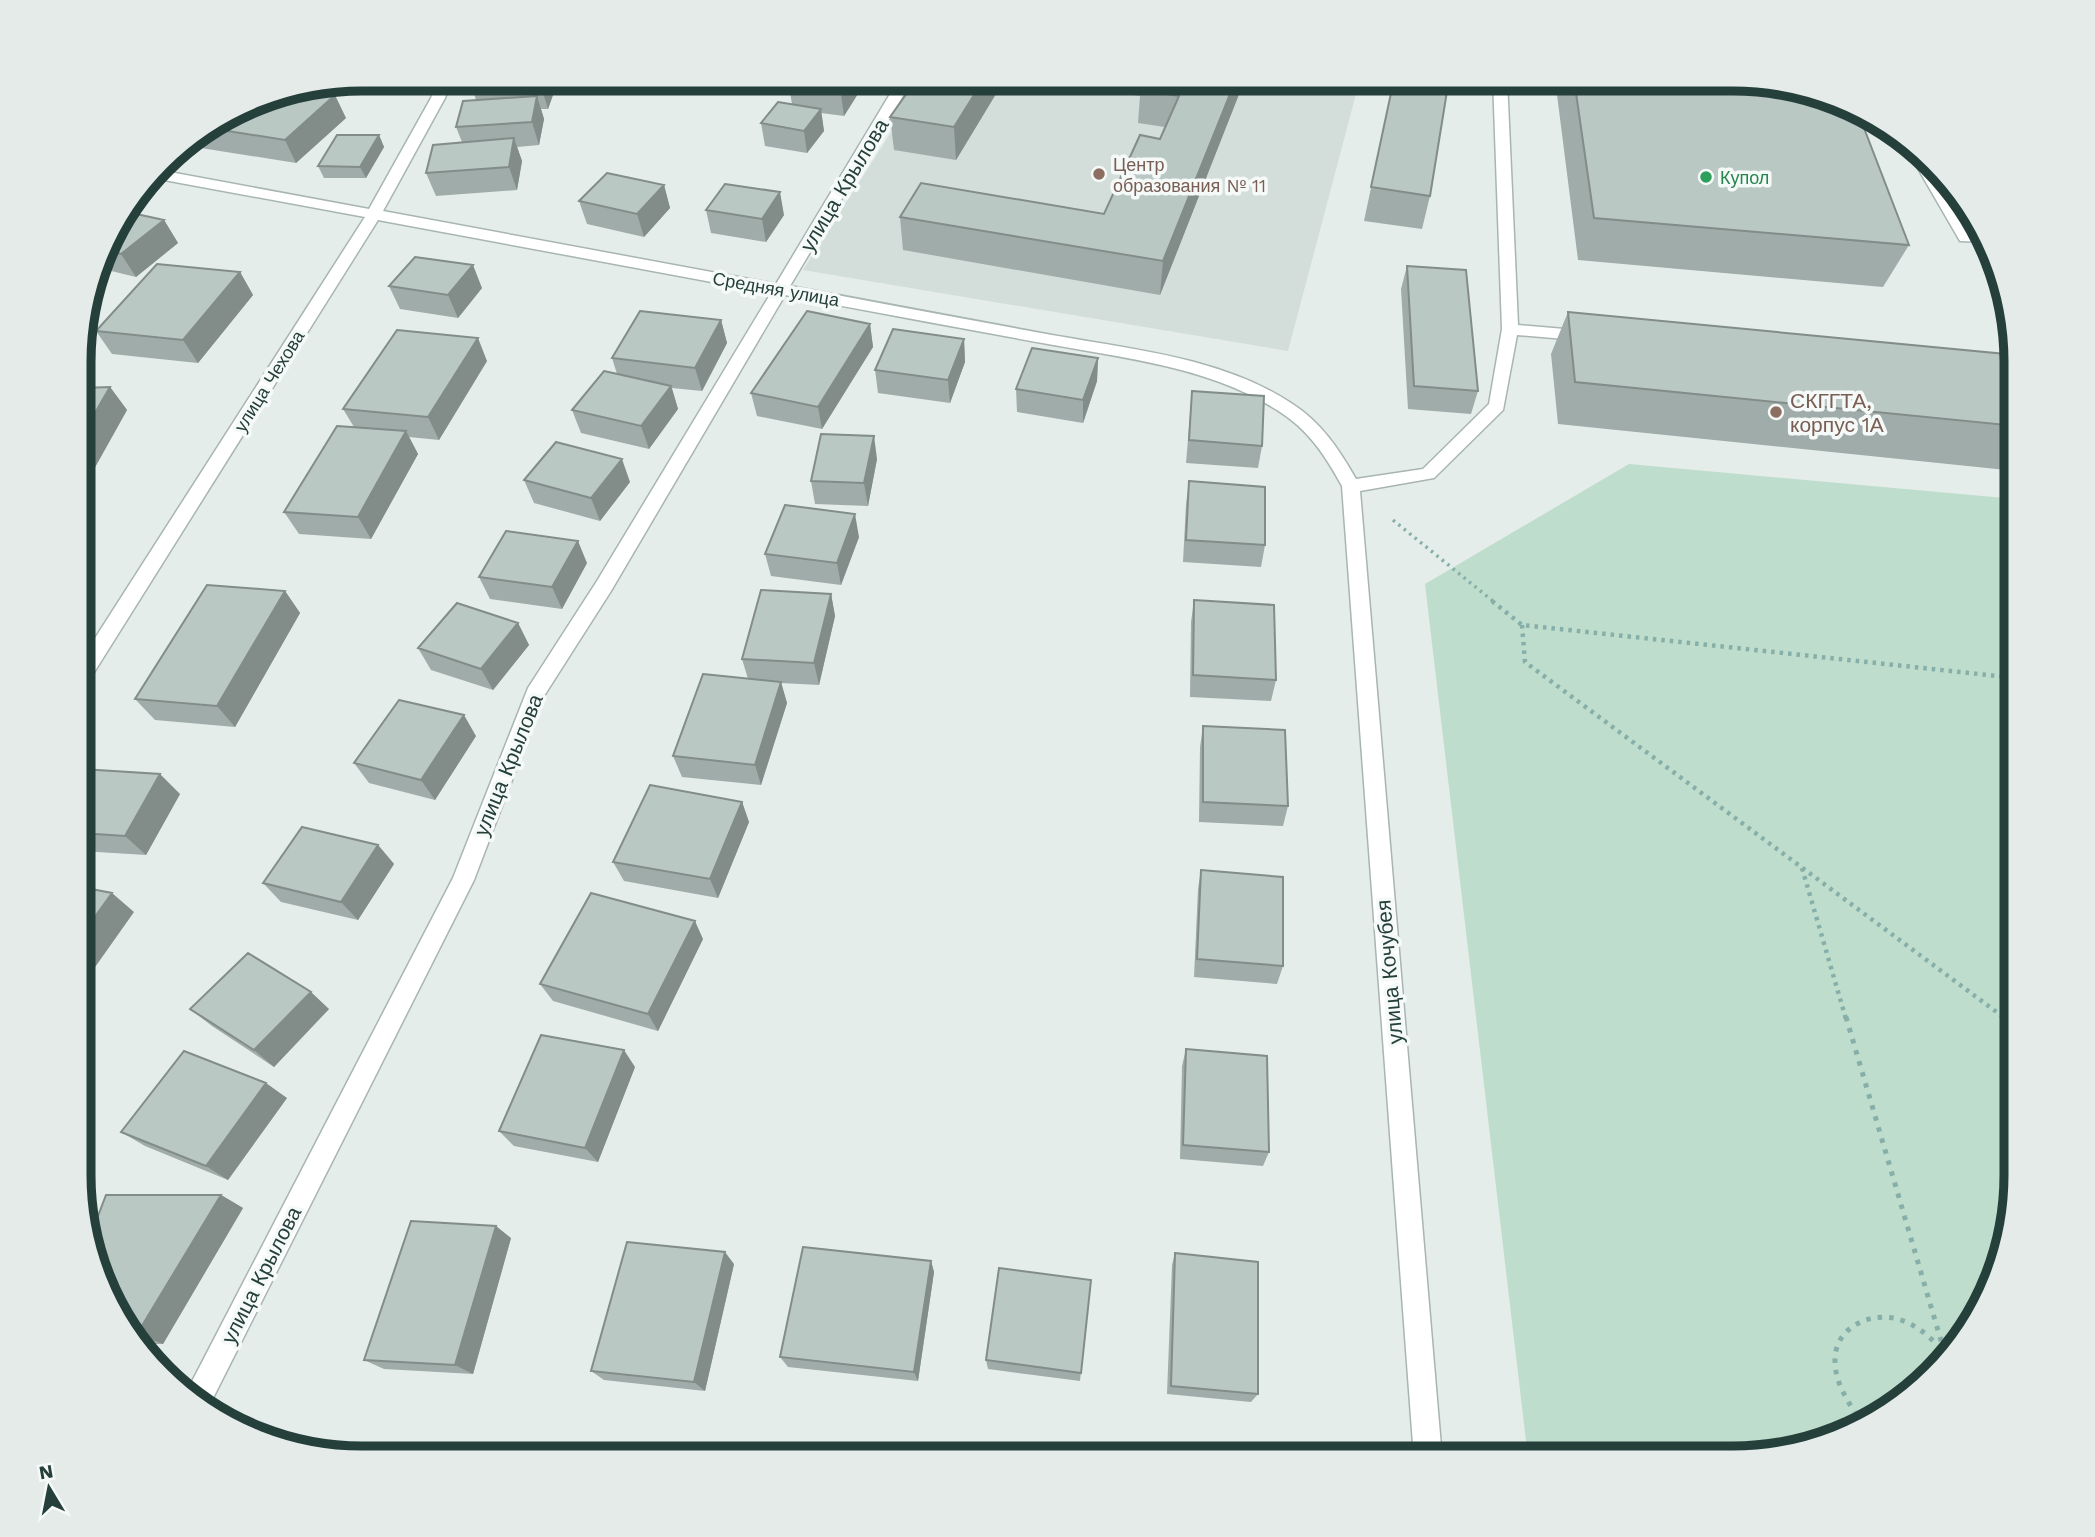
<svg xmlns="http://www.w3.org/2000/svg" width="2095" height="1537" font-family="'Work Sans',sans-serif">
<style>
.built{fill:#d3ddda}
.green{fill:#bfddcc}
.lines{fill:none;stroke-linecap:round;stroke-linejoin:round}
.minor-casing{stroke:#a8b5b3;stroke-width:3}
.path-far2{stroke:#87afa9;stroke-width:3.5;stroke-dasharray:2.5 4.5;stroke-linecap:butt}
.path-far1{stroke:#87afa9;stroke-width:4.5;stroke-dasharray:3.5 5;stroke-linecap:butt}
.path{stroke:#87afa9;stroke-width:5;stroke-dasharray:4.5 7;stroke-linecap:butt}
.minor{fill:#fff;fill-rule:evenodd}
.wall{fill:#a0aca9}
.shaded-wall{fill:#828c89}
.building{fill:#bac8c4;stroke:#828c89;stroke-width:2}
.education-dot{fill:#8d6e63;stroke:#f5faf8;stroke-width:2.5}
.leisure-dot{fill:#2e9e5b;stroke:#f5faf8;stroke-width:2.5}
.labels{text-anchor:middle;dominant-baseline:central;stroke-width:7;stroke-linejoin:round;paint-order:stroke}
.far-education-label{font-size:18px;fill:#785e54;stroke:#f5faf8;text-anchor:start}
.far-leisure-label{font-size:18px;fill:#27864d;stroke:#f5faf8;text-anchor:start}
.far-street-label{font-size:18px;fill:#253f3b;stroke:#f5faf8}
.street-label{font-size:21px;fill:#253f3b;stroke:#f5faf8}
.education-label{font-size:21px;fill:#785e54;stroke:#f5faf8;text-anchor:start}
.rim{fill:none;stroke:#253f3b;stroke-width:9}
</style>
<rect width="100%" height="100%" fill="#e5edeb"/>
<path class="built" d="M925 79H1360L1288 351 803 270Z"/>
<path class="green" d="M1629 464 2016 499V1193L2001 1266 1957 1348 1859 1429 1733 1458H1528L1425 584Z"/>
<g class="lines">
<defs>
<path id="minor" d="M438 79H452L445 98 383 211 776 284 899 79H913L790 286C878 303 965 319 1052 335 1131 349 1223 358 1291 403 1321 422 1339 449 1356 479L1423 469 1489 404 1502 329 1493 79H1507L1518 325 1588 331 1596 336 1588 341 1517 335 1503 410 1434 478 1360 491 1442 1458H1414L1342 486C1325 455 1308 429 1277 410 1210 367 1124 358 1048 344 960 328 873 312 785 295L611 591 544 696 474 880 207 1410 185 1395 453 878 528 688 597 581 771 293 378 220 88 682 81 685V660L365 217 153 178 159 170 369 209 431 98Z
M1904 138 1934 172 1970 234H1985L1988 242 1960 241 1902 141Z"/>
</defs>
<use href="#minor" class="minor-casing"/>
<path class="path-far2" d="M1393 520 1494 602"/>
<path class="path-far1" d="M1492 601 1522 625 2016 678
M1522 625 1525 662 2006 1019
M1802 868 1846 1019"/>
<path class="path" d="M1846 1017 1944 1351
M2004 1017 2016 1026
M1863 1425C1851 1406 1835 1385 1835 1361 1834 1327 1872 1310 1901 1320 1921 1327 1934 1341 1948 1356"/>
<use href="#minor" class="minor"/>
</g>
<path class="wall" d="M475 79H558V81L548 109H541L544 119 539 145 517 147 522 161 517 190 436 196 426 173 462 142 456 127 476 100 472 87Z
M794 79H860L861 89 844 116 821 113 824 131 807 153 765 146 761 123 792 104 789 86Z
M917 79H1005L956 160 894 150 890 117Z
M1023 79H1245L1160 295 903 250 900 217 1104 214 1160 139 1165 127 1138 123 1140 96Z
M1394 79 1430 196 1422 229 1364 221Z
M1555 79H1751L1909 245 1883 287 1578 260Z
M254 100 346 118 296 163 182 145Z
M379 135 384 147 366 178H324L318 166Z
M664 185 670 208 644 237 587 224 579 201Z
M706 210 784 215 766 242 711 233Z
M164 220 178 243 136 277 99 268 108 236Z
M1407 266 1478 391 1471 414 1408 409 1401 289Z
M240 272 253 295 198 363 112 354 96 331Z
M389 286 482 288 458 318 400 309Z
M1568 312 2016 355V471L1558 424 1551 354Z
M721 320 727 343 702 391 672 388 678 409 649 449 581 433 572 410 617 374 612 358Z
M870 324 873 347 822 429 757 416 751 393Z
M964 339 965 362 950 403 878 393 875 370Z
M1098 358 1097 381 1083 423 1017 412 1016 389Z
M487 361 439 440 409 437 418 454 371 539 299 534 284 512 354 427 343 409Z
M110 387 127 410 89 478H81V388Z
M1192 391 1262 446 1258 468 1186 463Z
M877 459 868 506 815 504 811 481Z
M524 480 630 482 600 521 534 503Z
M1189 481 1265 545 1261 567 1183 562 1186 504Z
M859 537 841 585 771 576 765 554Z
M587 563 562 609 490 599 479 577Z
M285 591 300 613 235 727 155 720 135 699Z
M831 594 835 616 819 685 781 683 787 703 761 785 682 777 673 756 748 679 742 659Z
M1194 600 1276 680 1271 701 1190 697 1191 622Z
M518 623 529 645 493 690 431 670 418 648Z
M1203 726 1288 806 1283 826 1199 822 1200 747Z
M476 736 435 800 369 783 354 763Z
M81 769 180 794 146 855 81 851Z
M742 802 749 822 718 898 624 881 613 862Z
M378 845 394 864 358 920 281 902 263 883Z
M1201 870 1283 966 1277 984 1194 977 1198 889Z
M703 939 658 1031 553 1001 540 984Z
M190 1009H329L274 1067 212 1026Z
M1186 1049 1269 1152 1263 1166 1180 1159 1182 1066Z
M635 1067 598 1162 514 1146 499 1131Z
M287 1098 228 1180 145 1146 121 1132Z
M221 1195 243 1208 163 1344H141L116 1316Z
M511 1238 473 1374 384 1369 364 1360Z
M1175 1253 1258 1394 1251 1402 1167 1394 1172 1265Z
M931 1261 934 1272 918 1381 788 1367 780 1357Z
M734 1264 705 1391 604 1380 591 1371Z
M1091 1280 1080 1381 988 1369 986 1360Z"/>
<path class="shaded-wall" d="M544 79H558V81L548 109 541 86Z
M851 79H860L861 89 844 116 841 94Z
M984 79H1005L956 160 954 127Z
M1236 79H1245L1160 295 1163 261Z
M335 95 346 118 296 163 285 140Z
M537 96 544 119 539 145 532 122Z
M821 109 824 131 807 153 804 131Z
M379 135 384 147 366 178 360 167Z
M514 138 522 161 517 190 509 167Z
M664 185 670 208 644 237 637 214Z
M780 192 784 215 766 242 762 219Z
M164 220 178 243 136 277 121 254Z
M473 265 482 288 458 318 448 295Z
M240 272 253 295 198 363 183 340Z
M721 320 727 343 702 391 695 368Z
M870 324 873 347 822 429 818 407Z
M478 338 487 361 439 440 428 417Z
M964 339 965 362 950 403 948 380Z
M1098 358 1097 381 1083 423V400Z
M671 386 678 409 649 449 641 426Z
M110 387 127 410 89 478 81 469V437Z
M406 431 418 454 371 539 358 517Z
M874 436 877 459 868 506 864 483Z
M622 459 630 482 600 521 591 498Z
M855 514 859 537 841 585 837 563Z
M578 541 587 563 562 609 552 587Z
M81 549 87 556 81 564Z
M285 591 300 613 235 727 217 706Z
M831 594 835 616 819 685 814 663Z
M518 623 529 645 493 690 481 669Z
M781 682 787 703 761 785 755 765Z
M464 715 476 736 435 800 421 780Z
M160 774 180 794 146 855 125 836Z
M742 802 749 822 718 898 710 879Z
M378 845 394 864 358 920 341 902Z
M112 893 134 912 81 987V936Z
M695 921 703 939 658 1031 648 1014Z
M311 992 329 1009 274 1067 254 1050Z
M624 1050 635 1067 598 1162 585 1148Z
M266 1083 287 1098 228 1180 206 1166Z
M221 1195 243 1208 163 1344 137 1334Z
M496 1226 511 1238 473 1374 455 1365Z
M725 1252 734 1264 705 1391 694 1382Z
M931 1261 934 1272 918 1381 914 1372Z"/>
<path class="building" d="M475 79H544L541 86 472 87Z
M794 79H851L841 94 789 86Z
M917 79H984L954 127 890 117Z
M1145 79H1236L1163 261 900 217 921 183 1104 214 1140 135 1160 139 1179 96 1140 90Z
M1394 79H1449L1430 196 1371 187Z
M1574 79H1751L1841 100 1857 110 1909 245 1594 218Z
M304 90 335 95 285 140 209 128 254 100Z
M537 96 532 122 456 127 463 101Z
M778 102 821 109 804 131 761 123Z
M337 135H379L360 167 318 166Z
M514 138 509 167 426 173 433 145Z
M607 173 664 185 637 214 579 201Z
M725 184 780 192 762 219 706 210Z
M127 212 164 220 121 254 104 250 108 236Z
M415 257 473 265 448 295 389 286Z
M157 264 240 272 183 340 96 331Z
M1407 266 1466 270 1478 391 1414 386Z
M640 311 721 320 695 368 612 358Z
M807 311 870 324 818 407 751 393Z
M1568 312 2016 355V426L1575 382Z
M893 329 964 339 948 380 875 370Z
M397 330 478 338 428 417 343 409Z
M1032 348 1098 358 1083 400 1016 389Z
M604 371 671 386 641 426 572 410Z
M110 387 81 437V388Z
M1192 391 1264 396 1262 446 1189 440Z
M337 426 406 431 358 517 284 512Z
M821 434 874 436 864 483 811 481Z
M556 442 622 459 591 498 524 480Z
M1189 481 1265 487V545L1186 540Z
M785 505 855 514 837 563 765 554Z
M506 531 578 541 552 587 479 577Z
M207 585 285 591 217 706 135 699Z
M761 590 831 594 814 663 742 659Z
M1194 600 1274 605 1276 680 1193 675Z
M457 603 518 623 481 669 418 648Z
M703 674 781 682 755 765 673 756Z
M399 700 464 715 421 780 354 763Z
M1203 726 1285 730 1288 806 1203 802Z
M81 769 160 774 125 836 81 833Z
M650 785 742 802 710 879 613 862Z
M302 827 378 845 341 902 263 883Z
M1201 870 1283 877V966L1197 959Z
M81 887 112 893 81 936Z
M591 893 695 921 648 1014 540 984Z
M248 953 311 992 254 1050 190 1009Z
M541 1035 624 1050 585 1148 499 1131Z
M1186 1049 1267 1056 1269 1152 1183 1145Z
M184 1051 266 1083 206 1166 121 1132Z
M106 1195H221L137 1334H132L116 1316 90 1237Z
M411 1221 496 1226 455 1365 364 1360Z
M627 1242 725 1252 694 1382 591 1371Z
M803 1247 931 1261 914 1372 780 1357Z
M1175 1253 1258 1262V1394L1171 1386Z
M999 1268 1091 1280 1081 1373 986 1360Z"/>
<g class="education-dot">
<circle cx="1099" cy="174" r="7"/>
<circle cx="1776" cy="412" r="7"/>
</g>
<circle class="leisure-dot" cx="1706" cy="177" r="7"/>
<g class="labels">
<g class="far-education-label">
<text x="1113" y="164">Центр<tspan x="1113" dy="21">образования № 11</tspan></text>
</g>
<g class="far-leisure-label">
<text x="1720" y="177">Купол</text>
</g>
<g class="far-street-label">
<text transform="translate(776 289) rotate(10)">Средняя улица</text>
<text transform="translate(269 381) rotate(-58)">улица Чехова</text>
</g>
<g class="street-label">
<text transform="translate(844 185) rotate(-59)">улица Крылова</text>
<text transform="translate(508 765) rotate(-68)">улица Крылова</text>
<text transform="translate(1389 972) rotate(-95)">улица Кочубея</text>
<text transform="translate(261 1275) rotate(-63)">улица Крылова</text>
</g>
<g class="education-label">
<text x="1790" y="400">СКГГТА,<tspan x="1790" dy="24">корпус 1А</tspan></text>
</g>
</g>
<path d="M0 0H2095V1537H0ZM362 91H1733A271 271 0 0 1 2004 362V1175A271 271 0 0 1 1733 1446H362A271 271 0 0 1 91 1175V362A271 271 0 0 1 362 91Z" fill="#e4ebe9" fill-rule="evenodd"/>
<path class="rim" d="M362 91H1733A271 271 0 0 1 2004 362V1175A271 271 0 0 1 1733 1446H362A271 271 0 0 1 91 1175V362A271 271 0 0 1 362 91Z"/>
<g transform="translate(49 1488) rotate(350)" stroke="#f5faf8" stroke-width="5" paint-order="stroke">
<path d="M0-5L12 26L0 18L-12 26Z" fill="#253f3b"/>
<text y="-10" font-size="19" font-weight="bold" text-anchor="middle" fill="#253f3b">N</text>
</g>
</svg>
